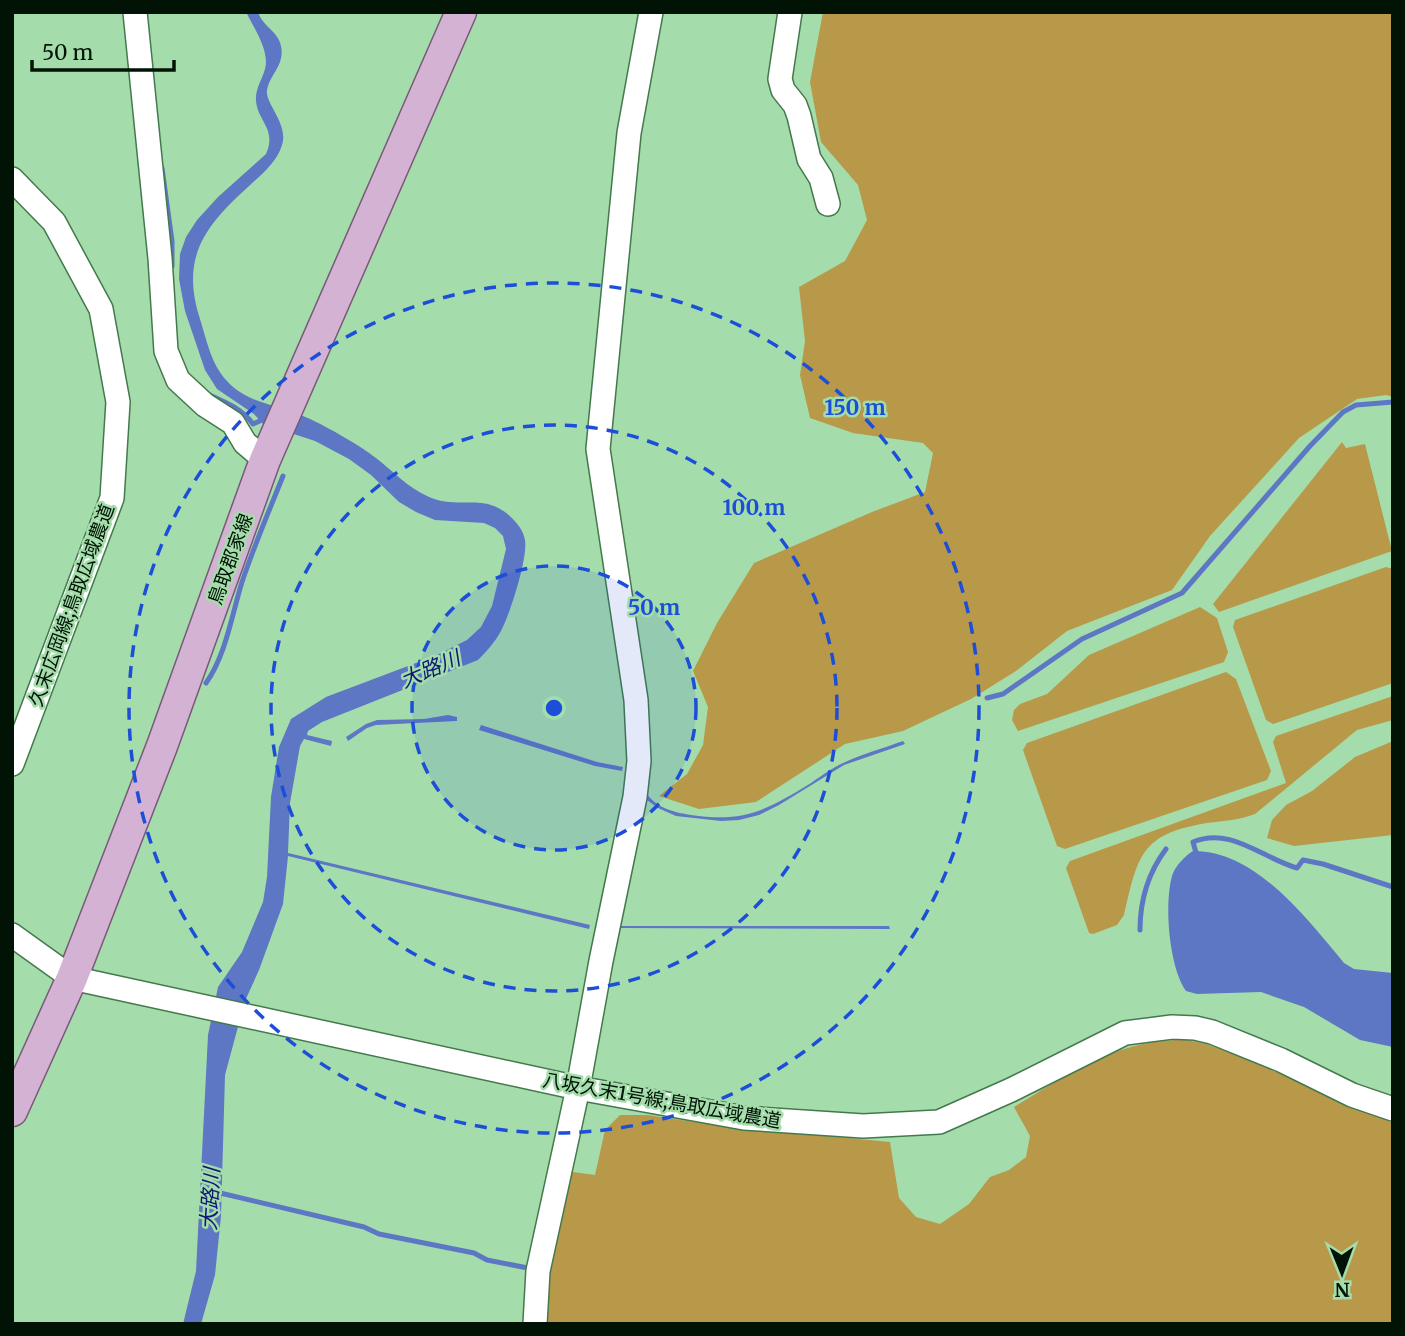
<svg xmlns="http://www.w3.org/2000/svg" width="1405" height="1336" font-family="Merriweather,'Noto Sans JP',serif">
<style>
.green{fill:#b89949}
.water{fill:#5d77c4}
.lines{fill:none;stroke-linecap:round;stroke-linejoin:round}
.stream{stroke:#5d77c4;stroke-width:5}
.minor-casing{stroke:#43794c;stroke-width:26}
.major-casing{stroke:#785978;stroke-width:33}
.minor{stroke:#fff;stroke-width:23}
.major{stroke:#d4b2d3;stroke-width:30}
.ring{fill:none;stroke:#1d4ed8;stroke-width:3.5;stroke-dasharray:12 9}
.labels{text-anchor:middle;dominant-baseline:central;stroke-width:5;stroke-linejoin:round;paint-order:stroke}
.street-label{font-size:19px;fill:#011304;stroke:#a4ddab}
.water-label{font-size:21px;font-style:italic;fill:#0e1873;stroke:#a4ddab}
.centre{fill:#1d4ed8;stroke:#a4ddab;stroke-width:3.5}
.ring-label{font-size:21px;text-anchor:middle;font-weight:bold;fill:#1d4ed8;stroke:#a4ddab;stroke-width:5;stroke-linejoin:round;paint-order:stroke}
</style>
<rect width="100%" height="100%" fill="#a4ddab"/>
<path class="green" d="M823 12H1393V397L1386 395 1357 399 1299 438 1210 536 1172 590 1067 631 1016 671 971 699 903 731 845 744 756 802 699 809 659 796 687 774 703 745 708 707 693 671 717 623 754 563 872 512 925 492 933 453 923 443 853 433 810 418 800 375 805 341 799 287 845 261 867 220 858 185 821 142 810 82Z
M1342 442 1346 448 1365 444 1392 551 1219 612 1213 604Z
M1386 567 1393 569V683L1273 724 1266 720 1233 627 1235 620Z
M1200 607 1217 618 1228 652 1224 662 1018 731 1012 720 1014 710 1020 704 1047 694 1089 655Z
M1226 672 1236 679 1271 771 1267 780 1065 849 1057 846 1023 750 1027 743Z
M1393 696V720L1357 730 1255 814C1239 820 1224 821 1207 823 1140 834 1138 856 1124 915L1117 925 1093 934 1089 933 1066 868 1070 861 1286 783 1273 742 1276 736Z
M1393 741V835L1294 846 1267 838 1272 820 1286 805 1312 791 1355 757Z
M1182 1039 1206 1044 1241 1057 1393 1123V1324H541L566 1171 595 1175 605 1130 620 1115H648L714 1125 890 1142 899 1198 916 1217 940 1224 969 1204 990 1177 1009 1170 1026 1157 1030 1136 1014 1107C1054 1083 1096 1054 1143 1044 1156 1041 1169 1041 1182 1039Z"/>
<path class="water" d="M246 12H258C263 27 278 31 281 46 285 65 270 74 267 90 265 104 289 124 282 145 277 162 262 174 249 186 205 226 180 257 200 319 207 341 211 364 227 381 248 404 276 404 303 416 321 423 361 446 376 458 393 471 407 487 427 496 451 508 474 498 494 506 507 511 523 526 525 540 528 558 510 614 501 631 495 642 487 651 478 660L322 722 308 731 307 735 332 741 331 746 304 739 300 746 290 803 288 853 590 925 589 929 288 856 283 904 259 970 245 1001 225 1075 221 1216 215 1275 201 1324H183L196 1271 208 1035 218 987 242 952 263 902 267 877 271 797 279 747 291 719 326 697 437 655 467 640 481 627 492 606 506 549 503 536 495 528 484 523 435 520 416 512 399 502 371 475 349 459 315 441 263 424 254 414 217 389 205 370 185 311 179 279 180 254 186 237 197 220 218 197 266 154C277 129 258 122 256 101 255 89 262 80 265 69 270 51 254 28 246 12Z
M448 715 457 717V721L376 725 367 728 348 741 346 737 366 724 377 720 424 719Z
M481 725 597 762 623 767 622 771 595 766 479 730Z
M903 741 905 744 844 765 779 805 759 815 739 820 721 821 676 816 658 808 647 800 643 792 645 791C655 808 673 812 691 815 744 823 767 810 811 783 821 776 832 768 843 763 862 754 884 748 903 741Z
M1193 851C1256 850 1308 920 1344 963L1354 969 1393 973V1047L1360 1040 1304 1007 1261 992 1197 994 1186 991C1169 967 1164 905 1172 876 1175 866 1185 856 1193 851Z
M620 926H889L890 929 620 928Z"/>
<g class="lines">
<path class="stream" d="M162 168 172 241V266
M207 394C225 402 241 408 253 424L262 420 265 416
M206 683C226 655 232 614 242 582 254 546 269 511 283 476
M987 698 1003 694 1082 639 1182 593 1310 446 1343 412 1356 405 1393 402
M1197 856 1193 842C1230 826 1262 858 1297 868L1303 860 1323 864 1393 887
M1140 930C1140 900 1148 873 1166 849
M216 1192 364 1227 379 1234 474 1253 487 1260 528 1268"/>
<defs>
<path id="minor" d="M135 12 160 258 166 351 178 380 205 405 233 423 245 443 265 460
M790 12 780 79 783 90 795 105 799 116 809 159 821 178 828 204
M12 179 54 222 101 309 118 402 112 498 12 764
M12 935 72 978 578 1088 744 1118 863 1126 939 1122 1011 1090 1125 1033 1172 1027 1195 1028 1212 1032 1281 1060 1352 1095 1393 1109
M535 1324 538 1271 578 1088 601 961 635 797 639 761 636 700 598 449 629 133 651 12"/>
<path id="major" d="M12 1111 72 978 162 746 265 460 461 12"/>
</defs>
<use href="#minor" class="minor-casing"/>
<use href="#major" class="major-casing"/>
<use href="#minor" class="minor"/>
<use href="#major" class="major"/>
</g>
<circle cx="554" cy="708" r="142" fill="#1d4ed8" fill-opacity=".12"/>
<g class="ring">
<circle cx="554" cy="708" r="142"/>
<circle cx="554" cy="708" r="283"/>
<circle cx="554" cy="708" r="425"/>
</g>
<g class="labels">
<g class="street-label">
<text transform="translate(230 559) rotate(-70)">鳥取郡家線</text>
<text transform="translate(71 605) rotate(-70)">久末広岡線;鳥取広域農道</text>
<text transform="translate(662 1100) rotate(10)">八坂久末1号線;鳥取広域農道</text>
</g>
<g class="water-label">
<text transform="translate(430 669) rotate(-23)">大路川</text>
<text transform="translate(210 1199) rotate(-87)">大路川</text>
</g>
</g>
<circle cx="554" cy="708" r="10" class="centre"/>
<g class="ring-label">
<text x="855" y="415">150 m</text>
<text x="754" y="515">100 m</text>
<text x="654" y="615">50 m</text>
</g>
<rect width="1405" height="1336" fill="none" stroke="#011304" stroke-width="28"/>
<g transform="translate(1342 1273) rotate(179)" stroke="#a4ddab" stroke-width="5" paint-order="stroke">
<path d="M0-5L12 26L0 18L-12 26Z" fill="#011304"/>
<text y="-10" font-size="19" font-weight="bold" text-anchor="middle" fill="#011304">N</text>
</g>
<path d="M32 60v10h142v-10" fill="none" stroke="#011304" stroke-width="3.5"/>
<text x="42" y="60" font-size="21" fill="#011304" stroke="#a4ddab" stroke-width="5" paint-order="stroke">50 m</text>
</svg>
